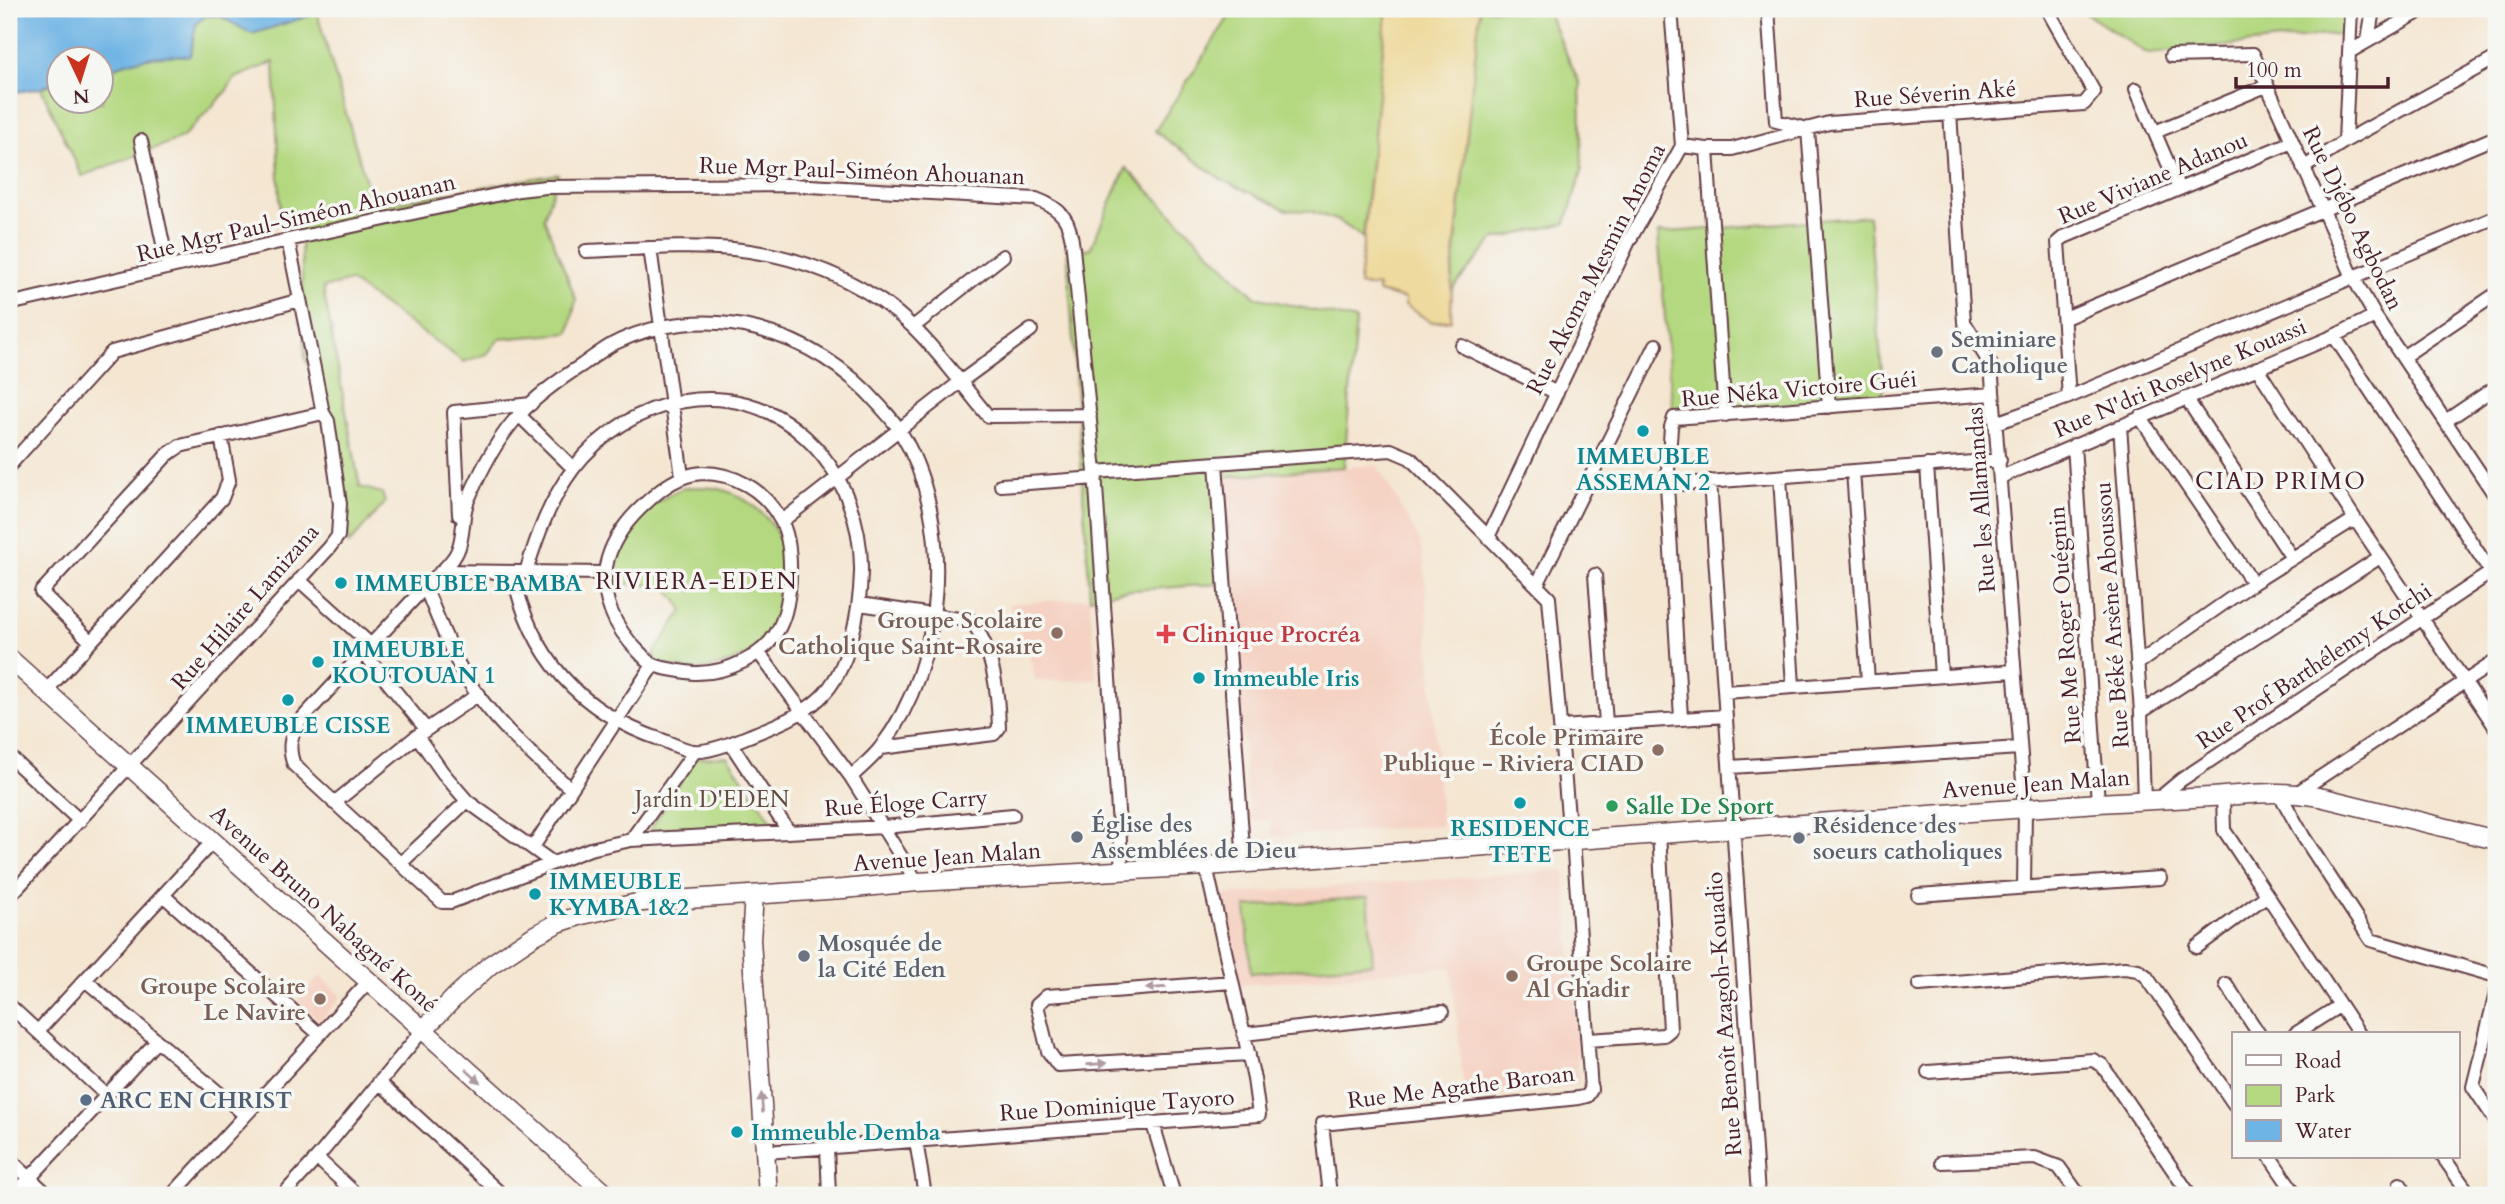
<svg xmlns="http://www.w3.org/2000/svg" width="2505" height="1204" font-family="Cardo,serif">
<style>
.built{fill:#f5d2c2}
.green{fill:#b4d880;stroke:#7f7c56;stroke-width:2}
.sand{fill:#eeda9e;stroke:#9c7c64;stroke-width:2}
.water{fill:#6eb4e4;stroke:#5c6a88;stroke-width:2}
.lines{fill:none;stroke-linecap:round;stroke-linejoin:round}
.street-casing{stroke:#643d44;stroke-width:16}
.secondary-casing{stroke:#643d44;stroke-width:21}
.street{stroke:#fff;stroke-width:12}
.secondary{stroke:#fff;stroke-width:18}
.oneway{fill:#ae9aa0}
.worship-dot{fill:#6b7280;stroke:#f6f6f2;stroke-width:2.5}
.culture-dot{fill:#0f9aa8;stroke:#f6f6f2;stroke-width:2.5}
.education-dot{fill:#8d6e63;stroke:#f6f6f2;stroke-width:2.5}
.health-dot{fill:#e0444e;stroke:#f6f6f2;stroke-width:2.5}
.leisure-dot{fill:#2e9e5b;stroke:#f6f6f2;stroke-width:2.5}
.service-dot{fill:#5c6f8a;stroke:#f6f6f2;stroke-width:2.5}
.labels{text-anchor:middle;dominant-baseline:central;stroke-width:7;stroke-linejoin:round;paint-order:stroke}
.street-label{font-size:23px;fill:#4a1f2b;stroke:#f6f6f2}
.worship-label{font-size:23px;font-weight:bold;fill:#5b616d;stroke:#f6f6f2;text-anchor:start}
.culture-label{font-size:23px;font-weight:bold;fill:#0d838f;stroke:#f6f6f2;text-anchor:start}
.education-label{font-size:23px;font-weight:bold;fill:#785e54;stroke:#f6f6f2;text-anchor:end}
.health-label{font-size:23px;font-weight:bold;fill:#be3a42;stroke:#f6f6f2;text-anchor:start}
.park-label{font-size:23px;fill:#644d40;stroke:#f6f6f2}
.leisure-label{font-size:23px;font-weight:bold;fill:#27864d;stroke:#f6f6f2;text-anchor:start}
.service-label{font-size:23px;font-weight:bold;fill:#4e5e75;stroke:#f6f6f2;text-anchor:start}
.neighbourhood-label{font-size:24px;letter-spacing:2px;fill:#4a1f2b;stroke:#f6f6f2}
</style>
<rect width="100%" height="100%" fill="#f6f6f2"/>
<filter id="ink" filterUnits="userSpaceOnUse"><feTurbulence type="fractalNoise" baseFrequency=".0143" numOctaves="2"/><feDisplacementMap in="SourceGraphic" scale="14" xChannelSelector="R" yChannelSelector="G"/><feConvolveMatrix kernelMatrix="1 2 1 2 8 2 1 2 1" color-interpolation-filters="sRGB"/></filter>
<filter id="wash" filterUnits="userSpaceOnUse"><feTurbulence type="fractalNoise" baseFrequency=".00686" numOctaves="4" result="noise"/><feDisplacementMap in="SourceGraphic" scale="28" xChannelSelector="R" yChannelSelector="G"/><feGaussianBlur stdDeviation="1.57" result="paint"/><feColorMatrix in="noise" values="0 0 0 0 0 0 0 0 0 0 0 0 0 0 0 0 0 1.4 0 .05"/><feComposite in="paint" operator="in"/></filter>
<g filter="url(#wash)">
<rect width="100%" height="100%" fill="#f4e6d1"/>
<path class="built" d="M1377 465 1419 539 1424 561 1441 825 1273 837 1271 820 1249 821 1240 717 1223 476Z
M1090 598 1097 680 1035 681 1032 664 1009 604Z
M1565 870 1579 1085 1465 1099 1451 967 1240 985 1221 895Z
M320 976 342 996 320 1021 297 1001Z"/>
<path class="green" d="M1234 9H1387L1363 238 1339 221 1310 211 1287 210 1222 180 1155 131Z
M1480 9H1546L1580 84 1582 171 1566 223 1493 240 1451 291Z
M2079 9H2347L2346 33 2148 54Z
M317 13 373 206 558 174 544 218 576 299 569 333 499 339 487 354 464 362 350 281 323 288 360 487 382 493 385 503 349 544 331 420 305 358 301 240 281 225 274 62 235 78 224 94 182 138 82 176 41 88 59 80 60 102H102V73C129 59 159 54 190 56L196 24 205 16H220L252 34Z
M1126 168 1255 297 1356 320 1344 467 1223 477 1232 583 1120 591 1090 598 1067 248 1090 249Z
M1869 216 1884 398 1673 415 1658 233Z
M686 487C698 488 712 486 723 490 744 496 766 513 776 532 795 565 788 620 760 646 746 659 714 669 695 670 683 671 667 664 654 660L655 652 683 610 666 587 611 582C615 534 643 505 686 487Z
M727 756 778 830 643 841 695 758Z
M1368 897 1373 963 1251 973 1246 907Z"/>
<path class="sand" d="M1387 9H1480L1452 274 1451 320 1431 322 1405 305V299L1378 292V287L1359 285Z"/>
<path class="water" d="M9 9H331L252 34 220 16H205L196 24 190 56C159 54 129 59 102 73V60H60L59 80 41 88 9 93Z"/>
</g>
<g filter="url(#ink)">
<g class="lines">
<defs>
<path id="street" d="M1768 9 1776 121 1808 129 1829 407
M2368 41 2373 9
M2349 52 2424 9
M2171 56 2253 54 2353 277 2375 316 2496 497
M2136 89 2179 189
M1950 113 1964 322 1991 365 2025 808 2024 887
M2155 132 2266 86
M141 141 168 267
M2345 141 2351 9
M1682 146 1707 149H1732L1829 123 2084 104 2094 92 2047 9
M1707 149 1725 415
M2303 168 2345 141 2496 58
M650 248 682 476
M586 251C681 247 758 237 847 281 871 293 893 308 912 326 940 353 963 386 988 416L1090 415
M9 304 288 240 519 190 546 187 792 185 1036 199C1063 209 1070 220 1073 248L1095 472 1122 870
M2065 318 2496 137
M913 327 1003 256
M2334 336 2491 572
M1462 346 1557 393
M2404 356 2496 294
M2257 368 2355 519 2496 728
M2069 397 2058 242 2064 237 2292 142
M2186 398 2292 558
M519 415 573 468
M2140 417 2253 583
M2447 420 2496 387
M1996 423 2069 397 2496 217
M2120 426 2141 712 2144 801
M2074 445 2098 803
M1216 463 1244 863
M1927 465 1941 676
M9 466 112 352 300 300
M1853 471 1868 681
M1095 472 1391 450 1410 458 1549 598 1570 839
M702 473C735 473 764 490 780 519 795 544 792 603 779 628 765 657 725 674 694 673 685 672 658 668 652 664 648 662 644 657 640 653 615 629 597 594 608 558 615 535 629 518 647 502 663 487 679 475 702 473Z
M1780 477 1793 686
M2001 477 2334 336 2375 316
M1710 481 1758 1195
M1001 485 1096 478
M1667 485 2000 460
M459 515 454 412 531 404
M782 521 960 382 1031 330
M1489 535 1629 241 1682 146 1671 9
M441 571 604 573
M513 572C529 656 581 713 662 740 672 744 682 749 692 751 707 753 735 742 749 736 774 726 801 716 820 698 850 670 860 610 861 572 862 521 842 471 805 437 735 371 627 397 573 469 550 500 537 536 526 572
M1595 575 1606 723
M299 580 371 645
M1537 585 1656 345
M425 587 297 724C290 739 288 749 294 765L442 902H451L590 849 631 840 884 827 1013 815
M860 604 972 621C994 652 998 692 999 728L994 734 881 748
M90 641 41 592 167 455 180 446 323 413
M364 653 426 729
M759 653 851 777 917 882
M2137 664 2253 583 2355 519
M45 692 222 498 229 480 221 436
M1725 692 2014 671
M2141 712 2380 557
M1681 718 1667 485 1671 427 1674 418 1993 394
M1561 727 1726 716
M417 736 443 773 467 801 553 863
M731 744 789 832
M9 756 80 821
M1731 767 2019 748
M570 788C530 754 484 713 459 665 446 640 436 613 425 587 435 577 451 565 457 552 465 536 461 516 468 500 480 472 499 436 520 414 538 395 560 379 582 365 592 358 602 350 613 344 656 322 710 317 757 329 807 342 847 368 880 406 887 414 895 422 900 431 956 522 945 663 881 747 873 758 861 767 851 777
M2278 791 2303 836 2371 940 2496 976
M2298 792 2496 661
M2223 796 2224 830 2359 1034
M2157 800 2181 780 2496 569
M334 803 417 736 479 694
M631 840 695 751
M533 847 653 665
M401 863 467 801
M1918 895 2160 878
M164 896 319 1034
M9 897 329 548 338 536 340 504 328 421 323 413 288 240
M2197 947 2266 896
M85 980 245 1115
M1232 982 1047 996 1037 1005 1048 1051 1058 1065 1249 1054
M2226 984 2259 1034
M1919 985 2125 968 2138 970 2146 976 2234 1104
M2496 993 2473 1087 2496 1121
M9 1005 106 1095
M38 1031 212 842
M1244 1034 1442 1012
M2295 1034 2339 1006
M1588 1040 1664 1035 1670 1030 1659 833
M1928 1072 2093 1060 2102 1065 2190 1195
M379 1082 502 1195
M1153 1124 1174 1195
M916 1141 925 1195
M827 1147 829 1195
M766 1152 1259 1115 1254 1079 1206 866
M2270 1157 2296 1195
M2443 1157 2470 1195
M317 1158 357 1195
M9 1159 48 1195
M1942 1162 2035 1158 2059 1167 2079 1195
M2400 1184 2407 1195
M14 1195 157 1041
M172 1195 368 982
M283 1195 317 1158 422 1031
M1330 1195 1322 1124 1579 1098 1587 1096 1591 1090 1573 839"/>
<path id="secondary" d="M9 658 607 1195
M754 895 751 940 768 1195
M422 1031 457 995 490 965 535 935 558 923 582 915 642 902 843 889 917 882 1206 866 2098 803C2136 801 2174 799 2211 797 2255 794 2280 789 2324 798L2496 840"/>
</defs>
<use href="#street" class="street-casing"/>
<use href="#secondary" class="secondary-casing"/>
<use href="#street" class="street"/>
<use href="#secondary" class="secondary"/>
</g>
<defs><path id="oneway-solid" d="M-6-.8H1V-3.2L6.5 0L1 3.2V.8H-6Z" transform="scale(1.75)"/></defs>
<g class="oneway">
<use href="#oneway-solid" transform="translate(1156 988) rotate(176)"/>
<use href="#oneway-solid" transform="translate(1097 1064) rotate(-4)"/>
<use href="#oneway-solid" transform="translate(473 1076) rotate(42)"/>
<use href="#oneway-solid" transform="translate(762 1103) rotate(-94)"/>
</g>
</g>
<g class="worship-dot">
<circle cx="1937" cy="352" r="7"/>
<circle cx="1077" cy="837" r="7"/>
<circle cx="1799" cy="838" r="7"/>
<circle cx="804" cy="956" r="7"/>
</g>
<g class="culture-dot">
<circle cx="1643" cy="431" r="7"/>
<circle cx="341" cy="583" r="7"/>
<circle cx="318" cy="662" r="7"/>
<circle cx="1199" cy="678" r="7"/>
<circle cx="288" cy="700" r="7"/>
<circle cx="1520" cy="803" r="7"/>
<circle cx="535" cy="894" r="7"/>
<circle cx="737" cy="1132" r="7"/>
</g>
<g class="education-dot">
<circle cx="1057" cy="633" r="7"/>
<circle cx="1658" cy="750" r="7"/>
<circle cx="1512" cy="976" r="7"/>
<circle cx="320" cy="999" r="7"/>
</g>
<path class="health-dot" d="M1162.5 623.5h7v7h7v7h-7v7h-7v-7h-7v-7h7z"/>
<circle class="leisure-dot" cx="1612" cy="806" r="7"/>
<circle class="service-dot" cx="86" cy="1100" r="7"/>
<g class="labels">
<g class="street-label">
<text transform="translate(1935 94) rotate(-4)">Rue Séverin Aké</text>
<text transform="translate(862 171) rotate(2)">Rue Mgr Paul-Siméon Ahouanan</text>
<text transform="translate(2153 178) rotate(-23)">Rue Viviane Adanou</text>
<text transform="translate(296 218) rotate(-13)">Rue Mgr Paul-Siméon Ahouanan</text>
<text transform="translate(2353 218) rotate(64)">Rue Djébo Agbodan</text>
<text transform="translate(1596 269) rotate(-63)">Rue Akoma Mesmin Anoma</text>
<text transform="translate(2180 378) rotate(-23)">Rue N'dri Roselyne Kouassi</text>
<text transform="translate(1799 389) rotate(-5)">Rue Néka Victoire Guéi</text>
<text transform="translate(1981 500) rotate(-94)">Rue les Allamandas</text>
<text transform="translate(245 607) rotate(-49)">Rue Hilaire Lamizana</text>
<text transform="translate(2112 615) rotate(-94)">Rue Béké Arsène Aboussou</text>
<text transform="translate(2065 625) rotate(-94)">Rue Me Roger Ouégnin</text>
<text transform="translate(2314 666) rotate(-34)">Rue Prof Barthélemy Kotchi</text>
<text transform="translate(2036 784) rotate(-4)">Avenue Jean Malan</text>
<text transform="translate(906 803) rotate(-4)">Rue Éloge Carry</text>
<text transform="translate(947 857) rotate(-4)">Avenue Jean Malan</text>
<text transform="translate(324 909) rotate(42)">Avenue Bruno Nabagné Koné</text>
<text transform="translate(1724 1014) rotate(-94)">Rue Benoît Azagoh-Kouadio</text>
<text transform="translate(1461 1087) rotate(-7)">Rue Me Agathe Baroan</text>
<text transform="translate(1117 1105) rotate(-4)">Rue Dominique Tayoro</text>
</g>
<g class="worship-label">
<text x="1951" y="339">Seminiare<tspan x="1951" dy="26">Catholique</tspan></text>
<text x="1091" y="824">Église des<tspan x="1091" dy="26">Assemblées de Dieu</tspan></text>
<text x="1813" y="825">Résidence des<tspan x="1813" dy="26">soeurs catholiques</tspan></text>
<text x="818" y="943">Mosquée de<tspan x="818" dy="26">la Cité Eden</tspan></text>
</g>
<g class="culture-label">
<text x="1643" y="456" text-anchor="middle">IMMEUBLE<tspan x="1643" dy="26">ASSEMAN 2</tspan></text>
<text x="355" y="583">IMMEUBLE BAMBA</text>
<text x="332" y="649">IMMEUBLE<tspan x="332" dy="26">KOUTOUAN 1</tspan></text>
<text x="1213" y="678">Immeuble Iris</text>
<text x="288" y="725" text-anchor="middle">IMMEUBLE CISSE</text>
<text x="1520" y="828" text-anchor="middle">RESIDENCE<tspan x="1520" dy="26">TETE</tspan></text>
<text x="549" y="881">IMMEUBLE<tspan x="549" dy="26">KYMBA 1&amp;2</tspan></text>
<text x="751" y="1132">Immeuble Demba</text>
</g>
<g class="education-label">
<text x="1043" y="620">Groupe Scolaire<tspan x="1043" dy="26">Catholique Saint-Rosaire</tspan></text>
<text x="1644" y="737">École Primaire<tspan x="1644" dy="26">Publique - Riviera CIAD</tspan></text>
<text x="1526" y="963" text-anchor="start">Groupe Scolaire<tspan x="1526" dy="26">Al Ghadir</tspan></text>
<text x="306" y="986">Groupe Scolaire<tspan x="306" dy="26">Le Navire</tspan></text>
</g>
<g class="health-label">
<text x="1182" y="634">Clinique Procréa</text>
</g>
<g class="park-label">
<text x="712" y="799">Jardin D'EDEN</text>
</g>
<g class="leisure-label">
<text x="1626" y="806">Salle De Sport</text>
</g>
<g class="service-label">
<text x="100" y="1100">ARC EN CHRIST</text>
</g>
<g class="neighbourhood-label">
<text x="2281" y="481">CIAD PRIMO</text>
<text x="697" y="581">RIVIERA-EDEN</text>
</g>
</g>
<rect width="2505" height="1204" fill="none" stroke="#f6f6f2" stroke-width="35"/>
<rect x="2232" y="1032" width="228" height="126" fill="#f6f6f2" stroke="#b1a0a2" stroke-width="2"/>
<rect x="2246" y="1055" width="35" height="10" fill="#ffffff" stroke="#b1a0a2" stroke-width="2"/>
<text x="2295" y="1068" font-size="21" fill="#4a1f2b">Road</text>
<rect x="2246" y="1085" width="35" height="21" fill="#b4d880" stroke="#b1a0a2" stroke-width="2"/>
<text x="2295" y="1102" font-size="21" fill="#4a1f2b">Park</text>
<rect x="2246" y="1120" width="35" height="21" fill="#6eb4e4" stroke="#b1a0a2" stroke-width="2"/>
<text x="2295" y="1138" font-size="21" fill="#4a1f2b">Water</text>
<g transform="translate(80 80) rotate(176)"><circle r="33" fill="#f6f6f2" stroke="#b1a0a2" stroke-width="2"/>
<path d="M0-5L12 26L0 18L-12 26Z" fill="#c8321e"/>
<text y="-10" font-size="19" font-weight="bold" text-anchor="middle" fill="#4a1f2b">N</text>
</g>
<path d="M2236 77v10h152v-10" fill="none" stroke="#4a1f2b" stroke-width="3.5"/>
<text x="2246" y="77" font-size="21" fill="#4a1f2b" stroke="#f6f6f2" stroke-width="5" paint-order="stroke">100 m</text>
</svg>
